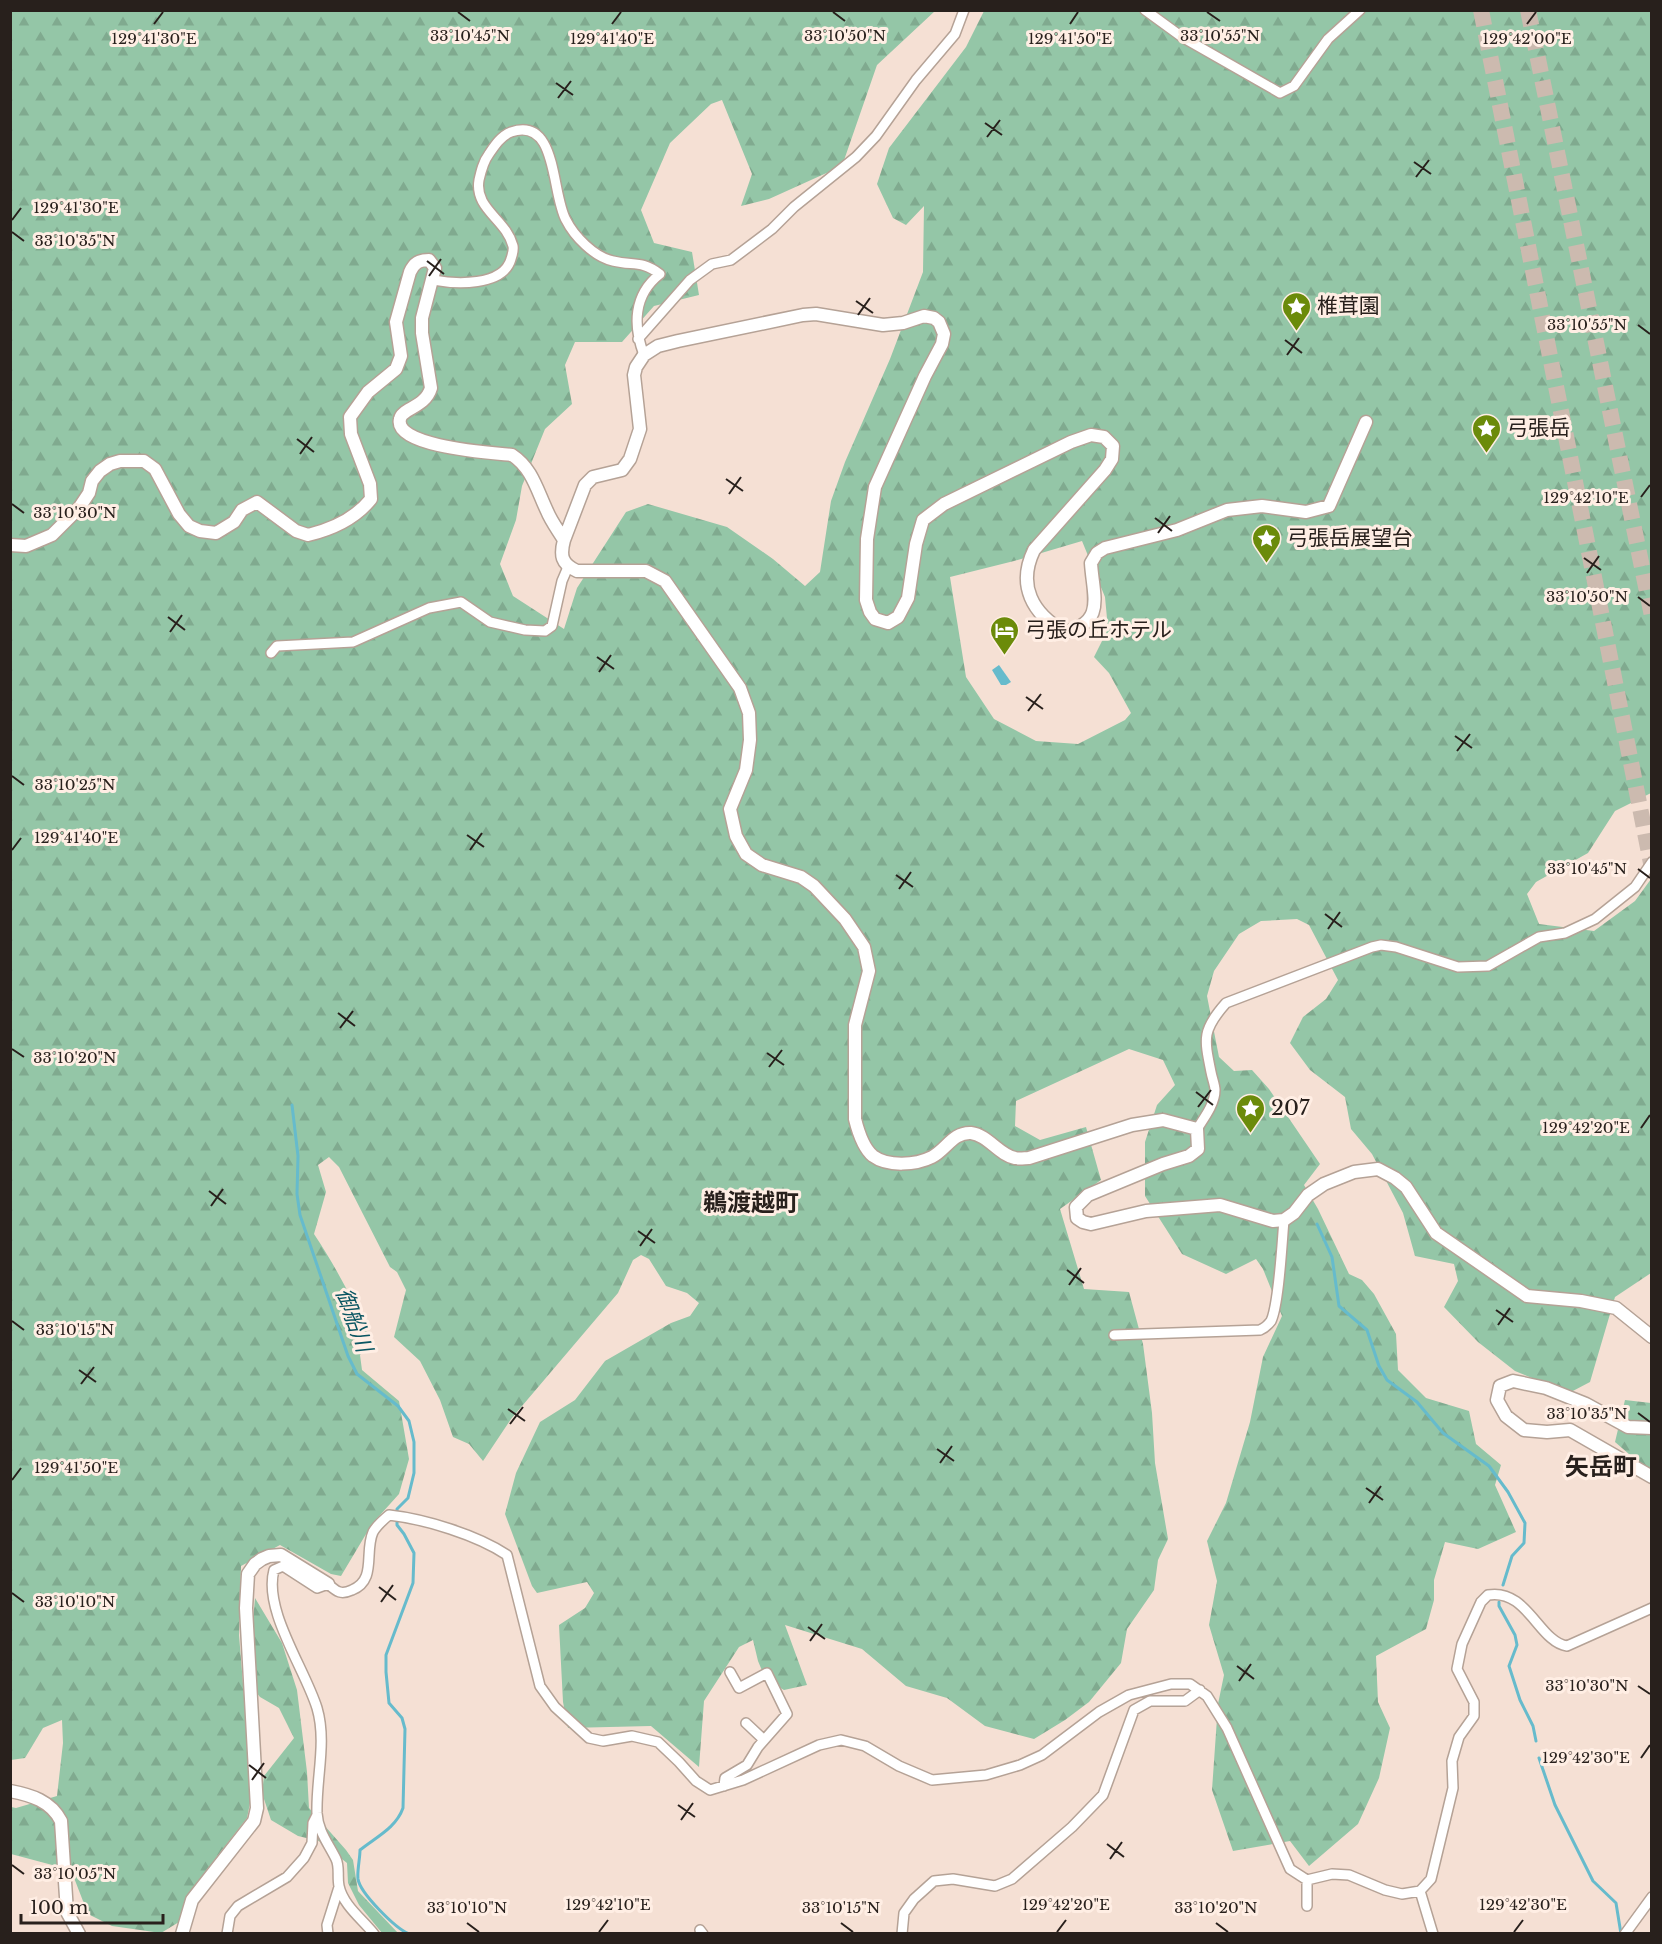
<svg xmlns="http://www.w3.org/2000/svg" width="1662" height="1944" font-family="'Libre Baskerville','Noto Sans JP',serif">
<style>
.forest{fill:url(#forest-firs);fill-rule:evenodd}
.water{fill:#6bc}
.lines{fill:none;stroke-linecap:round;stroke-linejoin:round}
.stream{stroke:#6bc;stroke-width:3}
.motorway-tunnel{stroke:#ccbaaf;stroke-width:16;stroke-dasharray:16 8;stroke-linecap:butt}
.minor-casing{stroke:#b5a296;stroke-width:12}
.tertiary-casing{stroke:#b5a296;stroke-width:15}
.minor{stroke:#fff;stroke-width:9}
.tertiary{stroke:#fff;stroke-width:12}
.ticks{fill:none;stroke:#28201c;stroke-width:2}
.labels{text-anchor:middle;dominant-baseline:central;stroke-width:6;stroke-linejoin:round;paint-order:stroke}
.poi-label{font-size:21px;fill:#28201c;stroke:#ffeee4;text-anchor:start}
.water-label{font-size:22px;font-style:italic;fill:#0a5662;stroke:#ffeee4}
.quarter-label{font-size:24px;font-weight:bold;fill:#28201c;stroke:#ffeee4}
.ticks-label{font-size:15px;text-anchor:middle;fill:#28201c;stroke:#ffeee4;stroke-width:6;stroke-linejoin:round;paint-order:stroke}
</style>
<defs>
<pattern id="forest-firs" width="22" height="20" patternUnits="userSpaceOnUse" patternTransform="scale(1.5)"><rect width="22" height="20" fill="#94c6a7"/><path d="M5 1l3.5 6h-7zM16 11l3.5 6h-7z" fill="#80aa8f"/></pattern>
</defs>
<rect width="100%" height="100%" fill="#f5e0d4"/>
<path class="forest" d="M11 11H935L877 65 842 166 769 199 741 206 752 174 722 100 711 104 670 143 641 210 654 243 692 252 699 295 654 306 622 342H575L565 365 572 404 545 429 522 486 516 520 500 564 513 596 564 629 577 588 626 512 648 504 727 527 773 559 805 586 820 572 831 501 845 462 890 359 923 272 924 206 906 225 893 218 877 184 889 148 966 47 984 11H1651V793L1615 811 1588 853 1536 882 1527 894 1539 924 1594 931 1635 901 1651 879V1273L1615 1297 1590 1382 1569 1393 1515 1371 1478 1342 1444 1307 1458 1281 1454 1264 1415 1256 1403 1213 1372 1154 1351 1129 1345 1097 1310 1070 1290 1043 1303 1017 1326 999 1338 980 1309 925 1297 919 1261 921 1239 934 1214 971 1207 996 1219 1057 1234 1071 1252 1070 1269 1089 1320 1164 1304 1185 1318 1209 1349 1274 1362 1280 1374 1294 1396 1334 1398 1370 1426 1398 1469 1411 1476 1444 1501 1465 1495 1485 1516 1532 1478 1549 1445 1542 1434 1580V1600L1426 1629 1376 1656 1378 1702 1390 1728 1379 1778 1358 1824 1309 1866 1290 1841 1233 1851 1212 1790 1218 1704 1224 1675 1209 1625 1217 1581 1207 1541 1226 1503 1250 1422 1263 1357 1282 1316 1263 1269 1256 1259 1226 1274 1182 1254 1145 1196V1142L1157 1105 1175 1085 1163 1060 1129 1049 1016 1101 1015 1126 1040 1140 1086 1127 1101 1180 1060 1209 1084 1289 1129 1292 1143 1344 1152 1413 1155 1463 1168 1539 1158 1560 1154 1590 1127 1629 1121 1663 1089 1702 1065 1720 1034 1739 985 1726 947 1698 906 1686 862 1649 785 1625 807 1685 784 1690 766 1680 758 1661 753 1640 739 1647 704 1701 699 1767 651 1726 568 1728 563 1702 559 1625 585 1608 594 1593 587 1582 537 1593 532 1586 505 1514 516 1473 540 1422 575 1400 605 1361 671 1323 690 1316 699 1303 687 1293 666 1286 649 1259 641 1255 633 1260 618 1293 511 1419 483 1461 469 1444 453 1437 440 1400 420 1361 394 1337 406 1290 397 1272 390 1267 339 1167 329 1157 318 1165 326 1192 314 1234C336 1267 355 1303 370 1340L360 1355 362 1370 399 1401 409 1459 399 1494 372 1524 341 1576 331 1574 280 1545 241 1566 239 1635 252 1793 247 1818 205 1872 179 1922 161 1933 112 1926 88 1914 71 1870 11 1854V1807L16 1808 57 1796 63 1743 62 1720 43 1728 25 1758 11 1760ZM1082 541 1105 597 1108 629 1094 657 1109 673 1131 713 1125 720 1078 744 1036 741 994 719 966 677 950 577 1014 561Z
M1625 1400 1651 1403V1473L1615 1442Z
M255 1598 282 1643 297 1690 307 1772 309 1808 346 1850 353 1860 358 1891 398 1933H382L359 1905 348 1883 347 1863 319 1841 298 1836 271 1820 262 1793 264 1776 294 1738 279 1708 260 1697 256 1692 253 1621Z"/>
<path class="water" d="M999 665 1011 682 1006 685H1001L992 670Z"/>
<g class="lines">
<path class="stream" d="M292 1105 298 1156 297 1194 300 1215 348 1356 357 1374 398 1406 409 1421 414 1442V1473L408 1498 397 1509V1525L404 1534 414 1553 413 1583 386 1655V1672L389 1703 402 1718 405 1729 403 1808C396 1828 376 1837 360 1850 360 1859 357 1870 358 1879 360 1893 395 1928 409 1934
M1317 1224 1332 1257 1339 1306 1367 1330 1379 1366 1387 1380 1417 1402 1443 1433 1489 1466 1508 1492 1525 1523 1524 1543 1512 1556 1503 1585
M1499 1602V1606L1515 1635 1517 1645 1509 1666 1520 1700 1533 1726 1536 1741
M1539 1758 1555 1805 1593 1881 1616 1903 1621 1934"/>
<path class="motorway-tunnel" d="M1481 10 1652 868
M1528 10 1652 616"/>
<defs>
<path id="minor" d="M1145 10 1182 37 1280 93 1294 86 1328 39 1360 10
M433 280C455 284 503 287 511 259 512 255 514 251 513 246 506 219 474 209 479 180 481 171 483 162 489 154 495 145 501 136 511 132 558 116 551 193 566 220 574 236 594 257 613 261 634 266 641 260 660 274 633 295 633 326 644 355
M638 339 690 280 712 264 731 260 772 229 794 207 856 157 876 136 916 80 955 34 964 10
M271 653 277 646 353 642 429 608 461 602 490 622 525 630 545 631 552 626 562 581 568 567
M1197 1129C1204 1118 1215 1104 1215 1090 1215 1085 1212 1078 1211 1072 1204 1038 1202 1030 1226 1003L1372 947 1381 945 1396 947 1458 967 1488 966 1539 937 1565 933 1595 919 1635 887 1652 862
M1114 1335 1260 1330C1265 1328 1268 1325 1271 1321 1279 1304 1282 1242 1284 1220
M746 1723 764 1740
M724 1786 725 1778 747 1765 758 1747 787 1714 767 1673 739 1688 730 1672
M1307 1880V1906
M1420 1891 1433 1934
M700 1930 703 1934
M227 1934 230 1916 238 1906 287 1877 304 1858 312 1843 313 1823 317 1815
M328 1934 327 1925 339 1887
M374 1934C362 1919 343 1905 339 1886 337 1877 340 1867 336 1859 328 1843 318 1831 317 1813 316 1778 327 1742 317 1708 305 1669 263 1610 274 1570L283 1566 317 1588 328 1584C337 1592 341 1595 352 1590 377 1580 364 1552 373 1532 377 1525 383 1520 389 1515 425 1519 477 1535 507 1555L540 1686 555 1707 589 1738 603 1741 632 1736 658 1742 679 1762 696 1781 710 1790 743 1780 819 1745 841 1740 865 1746 899 1766 932 1780 986 1775 1020 1765 1042 1755 1099 1712 1129 1695 1171 1684H1190L1207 1696 1227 1728 1290 1869 1307 1880 1332 1874 1349 1875 1385 1890 1402 1894 1420 1891 1431 1879 1453 1788 1452 1761 1459 1737 1474 1716V1702L1457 1669 1462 1644 1481 1602 1488 1595C1527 1588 1539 1642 1567 1646L1652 1608
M902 1934 904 1913 914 1899 934 1881 953 1879 995 1886 1012 1879 1072 1827 1103 1795 1134 1710 1150 1701H1185L1200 1690
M1625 1934 1652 1897"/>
<path id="tertiary" d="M1366 422 1329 506 1306 512 1262 506 1227 510 1177 530 1105 548 1097 553 1091 563C1093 596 1106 622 1065 632 1032 614 1017 585 1034 550L1105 470 1112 459 1113 446 1104 437 1091 435 1071 442 944 504 923 520 916 544 908 598 898 617 888 623 875 619 870 612 866 600 867 539 875 487 925 376 942 344 944 334 939 322 934 318 924 316 903 323 883 325 816 314 803 315 678 341 658 346 644 355 636 367 634 375 640 429 630 459 622 470 593 477 585 485 564 540C560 555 561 564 577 571H646L665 581 740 688 749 713 750 740 746 770 730 809 736 836 746 854 762 865 801 877 814 886 845 919 864 947 869 971 855 1025V1119C858 1131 863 1148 873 1156 888 1167 916 1165 932 1157 946 1150 953 1132 971 1133 988 1135 999 1155 1015 1158 1019 1159 1025 1158 1029 1158L1132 1125 1163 1120 1197 1129 1198 1149 1189 1156 1163 1164 1088 1195 1076 1207 1077 1218 1083 1222 1091 1224 1146 1211 1220 1205 1273 1221 1284 1220 1294 1213 1308 1195 1324 1184 1354 1172 1378 1169 1395 1178 1406 1187 1436 1233 1527 1296 1581 1301 1616 1308 1652 1337
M10 545 26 546 52 535 79 508 89 493 92 481 100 471 110 464 120 461H144L155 469 179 514 189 526 200 531 216 533 234 522 242 510 257 502 296 531 308 535C333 529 355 519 371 499L370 484 351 434 350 417 368 392 396 369 401 356 396 322 410 272C414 263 419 260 429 260L435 268 422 318V333L431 388C425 408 402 408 400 419 393 447 494 453 512 455 532 468 537 490 547 511 551 521 558 530 564 540
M1652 1428 1628 1427 1586 1404 1546 1388 1513 1381 1500 1386 1497 1400 1506 1416 1524 1430 1547 1432 1570 1430 1652 1477
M10 1791C31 1795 51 1801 61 1821L67 1912 79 1934
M182 1934 192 1900 254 1821 257 1808 246 1608 248 1574 255 1564 262 1559 269 1556 281 1555 328 1584"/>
</defs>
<use href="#minor" class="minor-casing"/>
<use href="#tertiary" class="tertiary-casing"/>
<use href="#minor" class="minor"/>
<use href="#tertiary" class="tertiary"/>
</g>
<path class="ticks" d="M458 12 470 21M833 12 845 21M1207 12 1220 21M154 24 163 12M612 24 621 12M1070 24 1078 12M1527 24 1536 12M556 83 573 95M558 98 571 81M985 123 1002 135M987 137 1000 120M1414 162 1431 174M1416 177 1429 160M12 220 21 208M12 232 24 241M427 261 444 274M429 276 441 259M856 301 873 313M858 315 870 298M1638 325 1650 334M1285 340 1302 353M1287 355 1299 338M297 439 314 452M300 454 312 437M726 479 743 491M729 494 741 477M1641 497 1650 485M12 504 24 513M1155 518 1172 531M1158 533 1170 516M1584 558 1601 570M1587 573 1599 556M1638 597 1650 606M168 617 185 630M170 632 182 615M597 657 614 669M599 672 611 655M1026 697 1043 709M1028 711 1041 694M1455 736 1472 748M1457 751 1470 734M12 776 24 785M467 835 484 847M12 850 21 838M470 850 482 833M1638 869 1650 878M896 875 913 887M899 889 911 872M1325 914 1342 927M1328 929 1340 912M338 1013 355 1026M340 1028 353 1011M12 1049 24 1057M767 1053 784 1065M769 1067 782 1050M1196 1092 1213 1105M1198 1107 1211 1090M1641 1128 1650 1115M209 1191 226 1204M211 1206 223 1189M638 1231 655 1243M640 1246 652 1229M1067 1270 1084 1283M1069 1285 1081 1268M1496 1310 1513 1322M12 1321 24 1330M1498 1325 1510 1308M79 1370 96 1382M81 1384 94 1367M508 1409 525 1421M1638 1413 1650 1422M510 1424 523 1407M937 1449 954 1461M940 1463 952 1446M12 1480 21 1468M1366 1488 1383 1500M1369 1503 1381 1486M379 1587 396 1600M12 1593 24 1602M381 1602 393 1585M808 1627 825 1639M810 1641 822 1624M1237 1666 1254 1679M1239 1681 1251 1664M1638 1686 1650 1694M1641 1758 1650 1745M249 1765 266 1778M252 1780 264 1763M678 1805 695 1817M681 1820 693 1803M1107 1844 1124 1857M1110 1859 1122 1842M12 1865 24 1874M467 1923 479 1932M841 1923 853 1932M1216 1923 1228 1932M599 1932 608 1920M1057 1932 1066 1920M1514 1932 1523 1920"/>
<defs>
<symbol id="sight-pin" viewBox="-11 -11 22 30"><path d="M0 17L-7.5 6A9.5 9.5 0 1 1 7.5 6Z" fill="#6b8b0a" stroke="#ffeee4"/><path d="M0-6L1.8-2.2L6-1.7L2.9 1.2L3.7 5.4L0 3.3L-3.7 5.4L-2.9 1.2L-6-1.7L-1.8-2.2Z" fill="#fff"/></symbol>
<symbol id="hotel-pin" viewBox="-11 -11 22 30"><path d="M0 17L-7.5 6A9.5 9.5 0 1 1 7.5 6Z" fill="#6b8b0a" stroke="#ffeee4"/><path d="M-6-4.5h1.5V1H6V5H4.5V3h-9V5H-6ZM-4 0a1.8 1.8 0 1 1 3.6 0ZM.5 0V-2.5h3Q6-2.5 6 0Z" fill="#fff"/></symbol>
</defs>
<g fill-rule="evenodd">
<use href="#sight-pin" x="1280" y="290" width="33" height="45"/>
<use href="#sight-pin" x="1470" y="412" width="33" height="45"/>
<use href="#sight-pin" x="1250" y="522" width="33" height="45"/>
<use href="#hotel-pin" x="988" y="614" width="33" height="45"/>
<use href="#sight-pin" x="1234" y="1092" width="33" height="45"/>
</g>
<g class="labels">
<g class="poi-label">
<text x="1317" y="306">椎茸園</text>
<text x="1507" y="428">弓張岳</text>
<text x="1287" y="538">弓張岳展望台</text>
<text x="1025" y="630">弓張の丘ホテル</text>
<text x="1271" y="1108">207</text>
</g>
<g class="water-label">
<text transform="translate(354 1320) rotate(70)">御船川</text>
</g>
<g class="quarter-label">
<text x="751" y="1202">鵜渡越町</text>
<text x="1601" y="1466">矢岳町</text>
</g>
</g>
<g class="ticks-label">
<text x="470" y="41">33°10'45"N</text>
<text x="845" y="41">33°10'50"N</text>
<text x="1220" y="41">33°10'55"N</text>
<text x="154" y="44">129°41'30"E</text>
<text x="612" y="44">129°41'40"E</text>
<text x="1070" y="44">129°41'50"E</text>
<text x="1527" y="44">129°42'00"E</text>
<text x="76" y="213">129°41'30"E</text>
<text x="75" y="246">33°10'35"N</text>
<text x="1587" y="330">33°10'55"N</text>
<text x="1586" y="503">129°42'10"E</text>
<text x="75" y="518">33°10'30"N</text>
<text x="1587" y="602">33°10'50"N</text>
<text x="75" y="790">33°10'25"N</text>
<text x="76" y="843">129°41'40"E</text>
<text x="1587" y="874">33°10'45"N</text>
<text x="75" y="1063">33°10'20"N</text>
<text x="1586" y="1133">129°42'20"E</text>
<text x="75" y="1335">33°10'15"N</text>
<text x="1587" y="1419">33°10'35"N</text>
<text x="76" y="1473">129°41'50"E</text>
<text x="75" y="1607">33°10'10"N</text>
<text x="1587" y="1691">33°10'30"N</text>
<text x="1586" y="1763">129°42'30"E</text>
<text x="75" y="1879">33°10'05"N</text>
<text x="608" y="1910">129°42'10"E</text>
<text x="1066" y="1910">129°42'20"E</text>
<text x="1523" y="1910">129°42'30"E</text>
<text x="467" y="1913">33°10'10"N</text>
<text x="841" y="1913">33°10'15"N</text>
<text x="1216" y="1913">33°10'20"N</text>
</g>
<rect width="1662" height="1944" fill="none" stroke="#28201c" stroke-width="24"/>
<path d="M21 1914v9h142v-9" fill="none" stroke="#28201c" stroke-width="3"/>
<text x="30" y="1914" font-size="18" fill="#28201c" stroke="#ffeee4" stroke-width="4.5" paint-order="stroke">100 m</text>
</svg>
